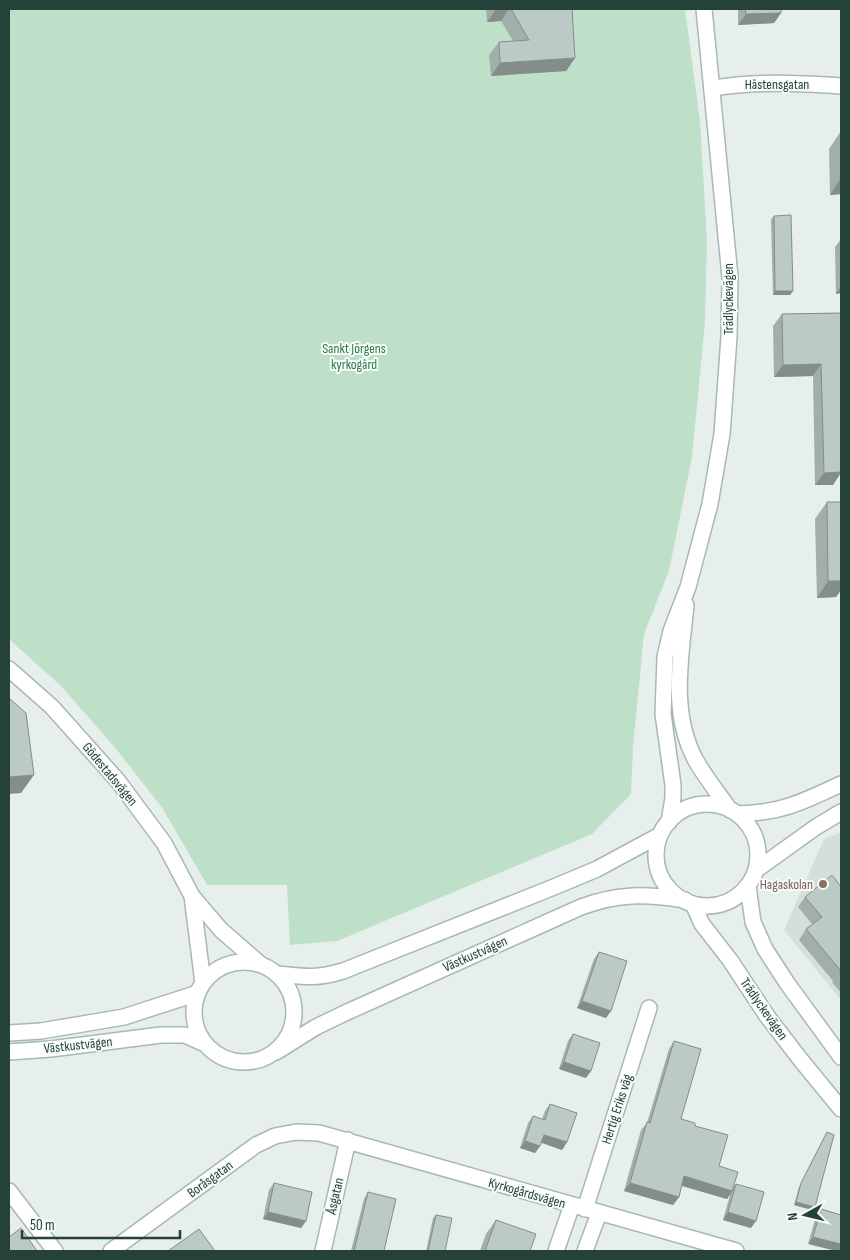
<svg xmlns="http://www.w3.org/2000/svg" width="850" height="1260" font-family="'Sofia Sans Condensed',sans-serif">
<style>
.built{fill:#d4dfda}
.green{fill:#bfe0c8}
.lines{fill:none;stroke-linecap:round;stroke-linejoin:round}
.minor-casing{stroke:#a8b8b2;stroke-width:18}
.tertiary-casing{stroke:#a8b8b2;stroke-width:18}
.minor{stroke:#fff;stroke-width:15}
.tertiary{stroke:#fff;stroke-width:15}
.wall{fill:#a1aea9}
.shaded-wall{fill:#838d89}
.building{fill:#bbcac4;stroke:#838d89}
.education-dot{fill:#8d6e63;stroke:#f7fbf9;stroke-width:2}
.labels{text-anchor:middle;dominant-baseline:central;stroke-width:4;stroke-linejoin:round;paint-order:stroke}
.street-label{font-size:14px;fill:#24423a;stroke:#f7fbf9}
.park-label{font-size:14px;fill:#2d7a4b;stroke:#f7fbf9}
.education-label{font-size:14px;fill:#785e54;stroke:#f7fbf9;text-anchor:end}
</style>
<rect width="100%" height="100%" fill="#e6efeb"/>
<path class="built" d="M841 832V1000L784 930 824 839Z"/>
<path class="green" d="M9 9H685L700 121 707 240 705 322 692 457 669 571 644 634 633 746 631 794 592 834 337 941 290 945 287 885H207L163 809 117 750 62 687 9 639Z"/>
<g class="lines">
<defs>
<path id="minor" d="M713 88C756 81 798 83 841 86
M9 669 52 707 118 781 164 843 192 896 221 930 260 964
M192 896 203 983
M9 1191 55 1251
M585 1209 649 1008
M111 1251 256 1145 275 1136 296 1132 319 1133 736 1251
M323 1251 348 1140
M556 1251 572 1205
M585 1251 599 1213"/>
<path id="tertiary" d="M686 605C681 657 670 711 695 759 705 777 718 793 730 810
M656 855a51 51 0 1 1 102 0a51 51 0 1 1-102 0Z
M737 814C781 813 803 802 841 784
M669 822 673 798V785L663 714 665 657 671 631 688 587 710 504 722 434 729 337 730 277 704 9
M756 870 816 827 841 812
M748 886 753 922 765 949 787 983 841 1057
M693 904 702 924 730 960 767 1016 800 1059 841 1109
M194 1012a50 50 0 1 1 100 0a50 50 0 1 1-100 0Z
M278 974C305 977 316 979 343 971L554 887 597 869 660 835
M9 1033 41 1031 124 1017 198 993
M9 1052 51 1049 161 1035H185L205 1044
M276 1052 316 1027 345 1013 581 907C619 893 645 894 685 900"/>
</defs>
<use href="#minor" class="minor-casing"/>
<use href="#tertiary" class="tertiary-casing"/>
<use href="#minor" class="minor"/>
<use href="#tertiary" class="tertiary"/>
</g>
<path class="wall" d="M486 9H572L575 58 566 71 491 76 489 55 499 42 513 41 501 21 487 22Z
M738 9H781V13L774 23 738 25Z
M841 131V194L830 195 829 149Z
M774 216 793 291 790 295H773L771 219Z
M841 239V293L836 294 835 247Z
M841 313V473L833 485H815L813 376 774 377 773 326 782 314Z
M841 501V590L836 597 817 598 815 519 827 502H840Z
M841 887V993L832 982 833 981 799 940 806 929 812 924 798 907 805 897Z
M599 952 606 1018 577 1008 594 959Z
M573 1034 586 1078 559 1069 568 1041Z
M674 1041 681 1119 695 1126 719 1166 734 1186 736 1184 751 1228 723 1220 730 1195 727 1199 682 1186 679 1197 673 1205 624 1191 641 1130 647 1123 669 1049Z
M550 1104 567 1142 562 1150 541 1142 540 1146 535 1153 520 1148 528 1123 533 1116 542 1119 545 1111Z
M827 1132 815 1207 812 1210 794 1205 799 1187Z
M274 1183 306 1221 301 1228 263 1219 269 1190Z
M368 1192 384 1251H351L364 1199Z
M821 1209 841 1215 808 1244 816 1216Z
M436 1215 445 1251H426L433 1218Z
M496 1220 530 1251H480L486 1234Z"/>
<path class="shaded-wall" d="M496 9H509L501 21 487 22Z
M781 13 774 23 738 25 746 14Z
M575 58 566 71 491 76 500 63Z
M841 178V194L830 195Z
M841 286V293L836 294Z
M775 291H793L790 295H773Z
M821 364 813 376 774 377 783 365Z
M841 472 833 485H815L824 473Z
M828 581H841V590L836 597 817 598Z
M34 775 21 793 9 794V777Z
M582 1001 611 1011 606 1018 577 1008Z
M564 1062 591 1071 586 1078 559 1069Z
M544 1135 567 1142 562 1150 539 1142Z
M525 1141 540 1146 535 1153 520 1148Z
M684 1176 732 1191 727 1199 679 1185Z
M630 1183 679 1197 673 1205 624 1191Z
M796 1202 815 1207 812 1210 794 1205Z
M268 1212 306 1221 301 1228 263 1219Z
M728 1212 756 1221 751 1228 723 1220Z
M813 1237 841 1244V1251H836L808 1244Z"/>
<path class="building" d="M511 9H572L575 58 500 63 499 42 529 40Z
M745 9H781V13L746 14Z
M791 215 793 291H775L774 216Z
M841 313V472L824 473 821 364 783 365 782 314Z
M827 502H841V581H828Z
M9 698 26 713 34 775 9 777Z
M832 875 841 887V974L839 972 841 971 806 929 822 917 805 897Z
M599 952 627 961 611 1011 582 1001Z
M573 1034 600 1043 591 1071 564 1062Z
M674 1041 701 1049 681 1119 695 1123V1126L728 1135 719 1166 738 1172 732 1191 684 1176 679 1197 630 1183 647 1122 650 1123Z
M550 1104 577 1113 567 1142 544 1135 540 1146 525 1141 533 1116 545 1120Z
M827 1132 834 1135 815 1207 796 1202 801 1183Z
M274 1183 312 1192 306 1221 268 1212Z
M736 1184 764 1192 756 1221 728 1212Z
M368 1192 396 1199 384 1251H354Z
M821 1209 841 1215V1244L813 1237Z
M436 1215 452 1218 445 1251H428Z
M496 1220 536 1234 530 1251H485Z
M21 1228 37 1251H9V1237Z
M199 1229 215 1251H168Z"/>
<circle class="education-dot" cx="823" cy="884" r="5"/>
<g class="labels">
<g class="street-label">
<text x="777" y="84">Håstensgatan</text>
<text transform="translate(728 299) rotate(-90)">Trädlyckevägen</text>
<text transform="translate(110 774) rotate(50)">Gödestadsvägen</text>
<text transform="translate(475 954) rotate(-24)">Västkustvägen</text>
<text transform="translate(764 1009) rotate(55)">Trädlyckevägen</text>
<text transform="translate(78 1045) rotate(-6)">Västkustvägen</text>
<text transform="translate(617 1109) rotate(-72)">Hertig Eriks väg</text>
<text transform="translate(210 1179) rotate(-36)">Boråsgatan</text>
<text transform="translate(527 1193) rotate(16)">Kyrkogårdsvägen</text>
<text transform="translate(335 1196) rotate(-77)">Åsgatan</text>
</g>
<g class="park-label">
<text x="354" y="348">Sankt Jörgens<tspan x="354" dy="16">kyrkogård</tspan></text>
</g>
<g class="education-label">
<text x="813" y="884">Hagaskolan</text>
</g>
</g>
<rect width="850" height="1260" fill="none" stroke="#24423a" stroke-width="20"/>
<g transform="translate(805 1215) rotate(262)" stroke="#f7fbf9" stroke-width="4" paint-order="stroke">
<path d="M0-4L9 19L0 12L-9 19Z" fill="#24423a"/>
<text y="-8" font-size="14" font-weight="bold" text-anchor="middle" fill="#24423a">N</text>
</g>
<path d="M22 1230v8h158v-8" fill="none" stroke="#24423a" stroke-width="2.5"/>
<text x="30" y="1230" font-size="15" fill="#24423a" stroke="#f7fbf9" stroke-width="4" paint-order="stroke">50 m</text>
</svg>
